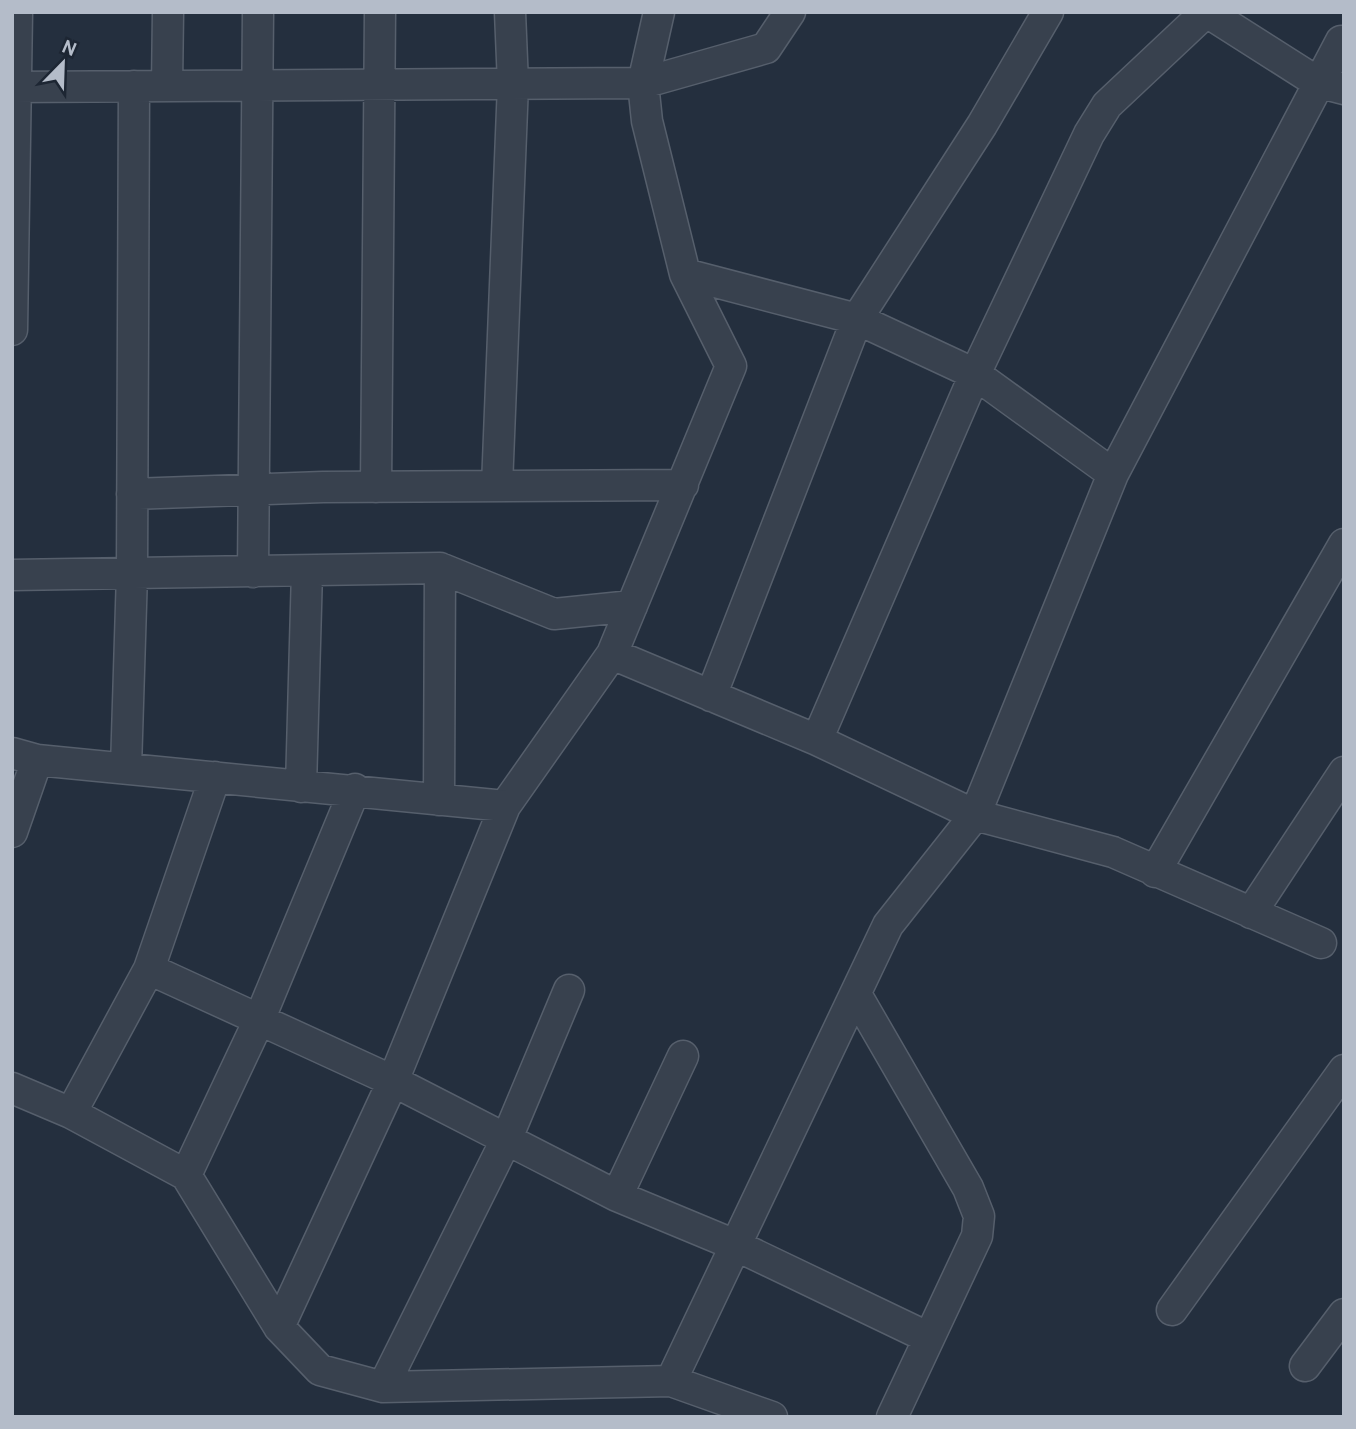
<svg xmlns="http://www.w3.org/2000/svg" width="1356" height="1429" font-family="Overpass,sans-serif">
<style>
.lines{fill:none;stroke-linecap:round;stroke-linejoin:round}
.minor-casing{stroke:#565f6c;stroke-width:33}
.minor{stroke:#38414e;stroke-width:30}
</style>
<rect width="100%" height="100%" fill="#242f3e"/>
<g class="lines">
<defs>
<path id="minor" d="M1207 12 1317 82 1344 89
M167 86 168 12
M12 87 643 83 766 48 790 12
M685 274 857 319 975 374 1113 474
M12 330 17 12
M497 486 513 84 510 12
M376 487 380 12
M132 494 323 487 683 485
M253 572 258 12
M12 575 440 568 554 614 632 606
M612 654 817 740 975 815 1113 852 1321 943
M711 696 857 319 982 125 1048 12
M817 740 975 374 1089 134 1107 105 1206 12
M12 753 37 760 505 806
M126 768 132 573 134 86
M301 787 307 571
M439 800 440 568
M12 832 37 760
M1155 872 1344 544
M1251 913 1344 772
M149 969 393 1081 617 1196 735 1245 927 1337
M857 996 968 1188 979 1216 977 1236 892 1417
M12 1088 71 1113 186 1175 279 1327 320 1370 383 1387 671 1381 772 1417
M71 1113 149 969 215 777
M186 1175 260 1018 355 789
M617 1196 683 1056
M1172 1310 1344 1070
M279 1327 393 1081 505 806 612 654 731 366 685 274 647 121 643 83 659 12
M1305 1366 1344 1314
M671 1381 888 925 975 815 1113 474 1341 41
M383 1387 507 1138 569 990"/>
</defs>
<use href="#minor" class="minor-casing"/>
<use href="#minor" class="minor"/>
</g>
<rect width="1356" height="1429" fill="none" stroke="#b4bcc9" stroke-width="28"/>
<g transform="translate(63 63) rotate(23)" stroke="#1d2633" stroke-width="5" paint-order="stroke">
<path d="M0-5L12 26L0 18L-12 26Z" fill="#b4bcc9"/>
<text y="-10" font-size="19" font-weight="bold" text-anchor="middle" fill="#b4bcc9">N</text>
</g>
</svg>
